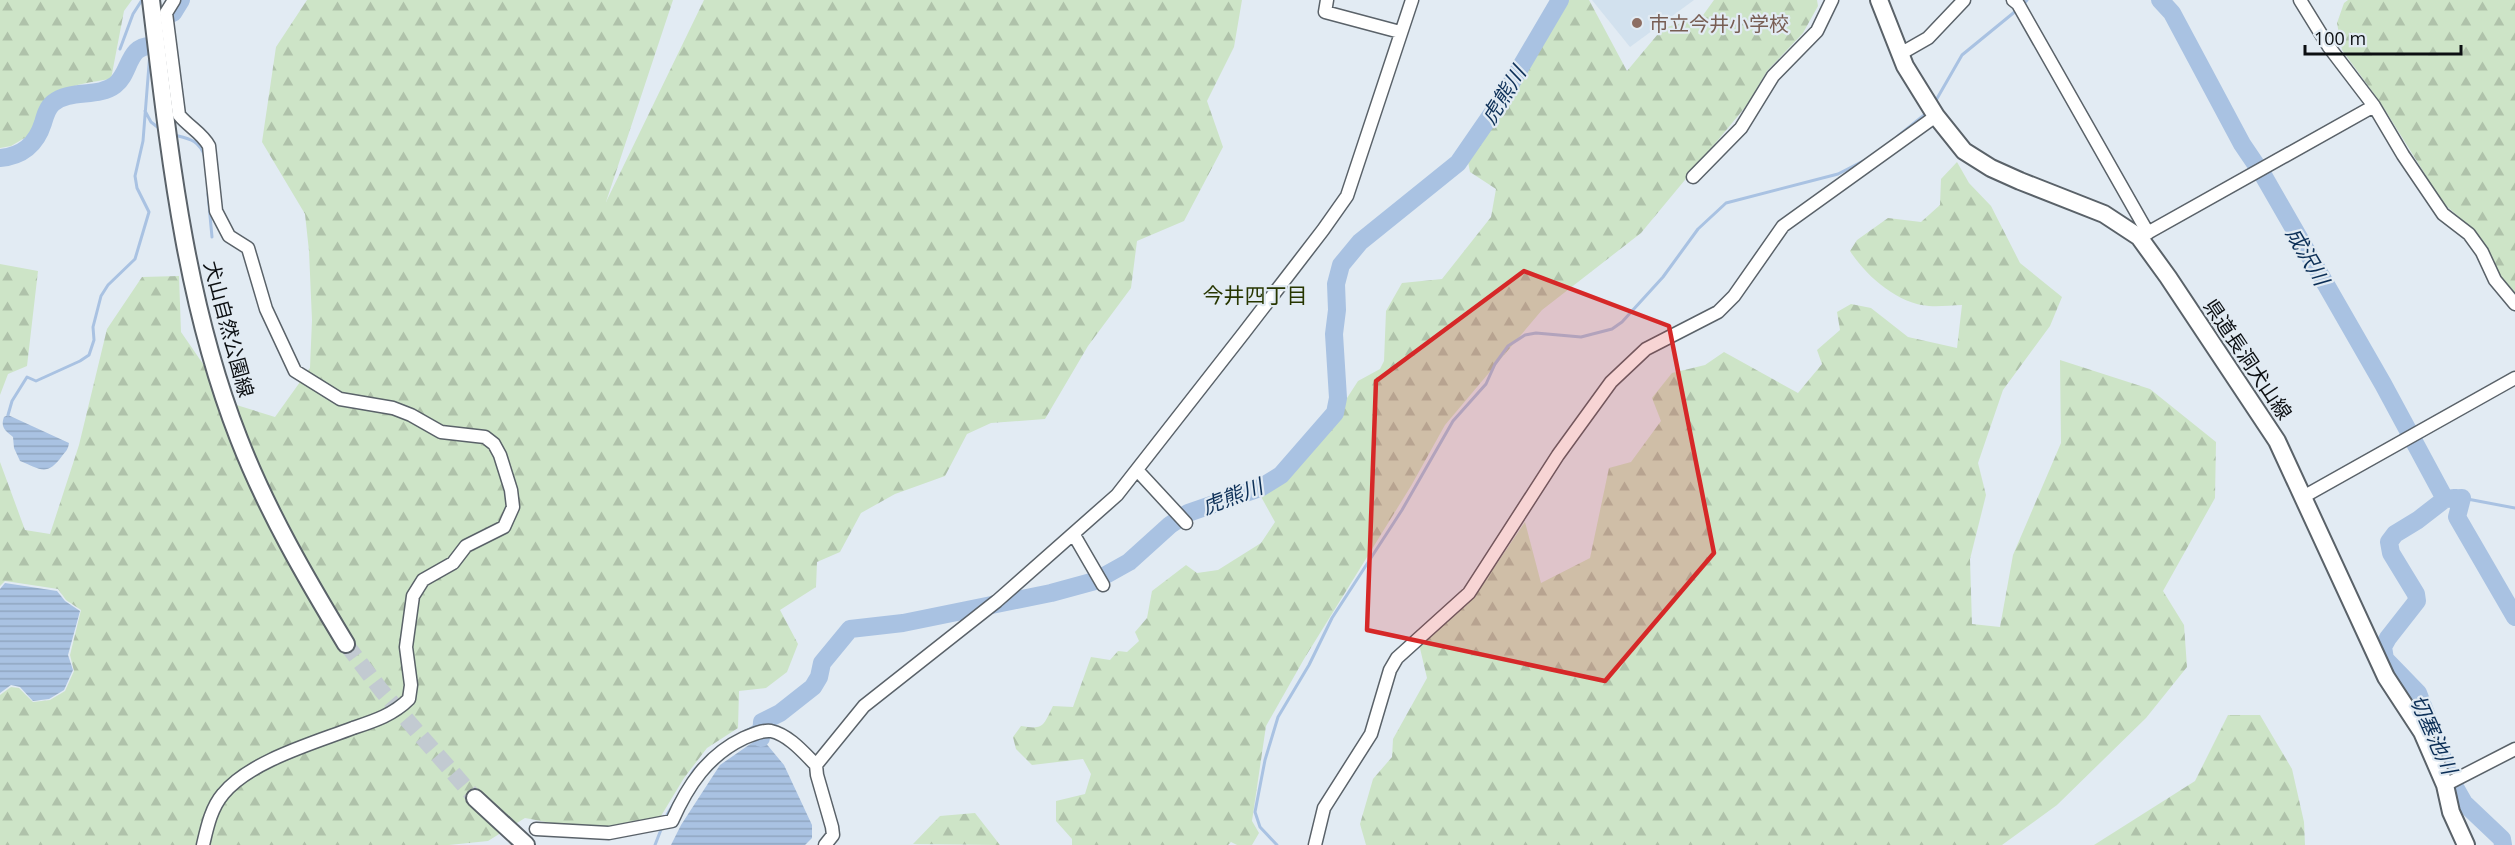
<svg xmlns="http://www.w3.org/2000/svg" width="2515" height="845" font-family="'Open Sans','Noto Sans JP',sans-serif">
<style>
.built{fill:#d2e1ee}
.forest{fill:url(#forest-firs)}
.water{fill:url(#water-rules)}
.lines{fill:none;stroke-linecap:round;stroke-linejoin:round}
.stream{stroke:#a9c2e2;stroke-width:3}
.river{stroke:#a9c2e2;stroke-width:18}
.secondary-tunnel{stroke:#c2cad1;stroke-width:16;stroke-dasharray:16 8;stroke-linecap:butt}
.minor-casing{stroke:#5a6269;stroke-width:15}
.secondary-casing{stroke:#5a6269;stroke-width:20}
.minor{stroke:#fff;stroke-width:12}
.secondary{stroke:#fff;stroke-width:16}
.marked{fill:#d62828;fill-opacity:0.2;stroke:#d62828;stroke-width:4.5;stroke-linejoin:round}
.education-dot{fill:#8d6e63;stroke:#e2ebf3;stroke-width:2}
.labels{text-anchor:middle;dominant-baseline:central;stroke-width:4.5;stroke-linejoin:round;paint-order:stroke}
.education-label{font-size:20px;fill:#785e54;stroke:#e2ebf3;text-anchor:start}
.street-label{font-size:20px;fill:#0c0f12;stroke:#e2ebf3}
.water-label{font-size:21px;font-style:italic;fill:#0c2f57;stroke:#e2ebf3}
.neighbourhood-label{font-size:21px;fill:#273600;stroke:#e2ebf3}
</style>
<defs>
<pattern id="forest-firs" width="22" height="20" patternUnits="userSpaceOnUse" patternTransform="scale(1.5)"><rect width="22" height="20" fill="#cde4c7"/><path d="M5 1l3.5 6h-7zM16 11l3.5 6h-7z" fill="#afc2aa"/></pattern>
<pattern id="water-rules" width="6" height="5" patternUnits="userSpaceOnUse" patternTransform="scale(1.5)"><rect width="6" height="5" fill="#a9c2e2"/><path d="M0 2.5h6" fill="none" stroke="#90a6c1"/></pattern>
</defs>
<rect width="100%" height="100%" fill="#e2ebf3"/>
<path class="built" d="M1592 0H1694L1630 47Z"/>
<path class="forest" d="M0 0H132L124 11 111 79C70 85 51 87 38 130L11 146 0 148Z
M307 0H673L606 202 704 0H1242L1234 47 1207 101 1223 147 1184 221 1137 241 1131 288 1088 346 1045 419 991 423 967 434 945 476 895 494 861 513 840 552 817 562 816 587 780 610 798 644 787 672 766 688 739 691 738 728 707 748 684 778 661 816 635 825 583 829 525 818 488 841 449 845H0V695L11 687 19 688 33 702 50 700 65 691 74 671 70 655 81 610 66 600 58 589 5 581 0 586V462L25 530 50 534 79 445 107 329 142 277 179 276 181 332 230 403 275 417 310 368 312 320 309 251 305 214 262 142 276 47Z
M1565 0H1589L1627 71 1663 28 1701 18 1714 0H1817L1818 6 1803 33 1767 71 1747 105 1641 233 1542 310 1445 425 1411 486 1304 659 1266 726 1252 821 1259 833 1252 845H1237L1231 842 1228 845H1072V839L1056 821V801L1085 794 1091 774 1083 759 1032 765 1016 749 1013 737 1021 726C1044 730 1043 726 1053 706L1073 707 1091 657 1110 660 1118 651 1127 652 1139 641 1135 632 1147 618 1152 591 1186 565 1197 573 1218 570 1261 543 1275 522 1259 493 1280 480 1329 426 1358 381 1380 369 1384 361 1386 311 1402 283 1442 279 1491 217 1496 189 1470 172 1467 156 1522 73Z
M2348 0H2515V294L2502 280 2476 232 2443 203 2380 102 2342 50 2337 23 2344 3Z
M1957 162 1969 183 1991 206 2020 263 2062 297 2050 326 2003 390 1978 463 1986 495 1970 559 1972 624 2000 627 2013 555 2061 443 2060 360 2150 389 2216 442 2215 498 2163 591 2184 625 2187 667 2146 718 2057 805 2002 845H1366L1360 824 1373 779 1392 757 1393 739 1427 678 1419 644 1474 597 1525 522 1541 583 1590 558 1609 468 1631 462 1661 421 1652 398 1672 373 1705 365 1724 352 1798 393 1822 364 1817 350 1840 330 1837 312 1851 304 1871 308 1908 337 1957 348 1962 305C1951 305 1940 307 1929 306 1898 304 1866 276 1850 251L1857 240 1888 218 1921 222 1940 205 1941 179Z
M0 264 38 271 27 366 8 374 0 395Z
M2228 715H2260L2292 769 2304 822 2305 845H2094L2195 781Z
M975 813 1000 845 913 844 940 816Z"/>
<path class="water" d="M8 415 69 443C68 450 66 451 62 456 47 477 40 469 20 461L14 448 13 437C6 431 0 428 4 417Z
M5 583 57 591 65 601 80 611 68 655 73 670 64 690 49 699 33 701 20 687 11 685 0 693V589Z
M765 737 764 741 784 765 812 825V838L805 845H671L681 825 720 765 759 738Z"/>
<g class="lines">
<path class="stream" d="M2022 6 2027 0
M120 49 133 14 142 0
M1935 102 1962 55 2017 10
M145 111 151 122 160 129
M174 135C190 139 199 140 205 157
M1898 136 1928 112
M208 194 212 237
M8 415 12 401 27 377 36 381 80 361 89 355 94 340 93 327 101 296 108 285 135 259 149 212 137 188 135 176 143 141 150 52
M2462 498 2515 508
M744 732 762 722
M665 818 694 770 718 747
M655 845 662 827
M1277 845 1260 827 1255 812 1265 760 1278 717 1309 665 1332 618 1402 510 1453 421 1486 384 1495 364 1508 346 1525 335 1536 333 1581 337 1612 329 1622 322 1663 277 1698 229 1726 203 1838 174 1869 158"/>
<path class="river" d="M2160 0 2172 13 2242 144 2263 175 2383 384 2445 499 2462 498
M173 13 181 0
M0 158C22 156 36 145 43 123 45 116 47 108 53 103 70 89 98 98 115 85 131 73 127 44 153 46L161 33
M2455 498 2445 499 2418 520 2395 534 2389 542 2391 553 2416 594 2417 601 2388 638 2383 647 2385 659 2418 693 2452 782 2464 803 2502 839 2503 845
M2462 498 2457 517 2515 617
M761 738 762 722 780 713 813 687 819 677 822 663 850 629 903 623 1051 593 1095 581 1129 562 1170 525 1188 513 1260 488 1281 475 1335 413 1338 398 1334 334 1337 310 1336 284 1341 265 1360 242 1458 163 1500 102 1560 0"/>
<path class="secondary-tunnel" d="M346 644 381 690 475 798"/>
<defs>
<path id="minor" d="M174 0 166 13 179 115C189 127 202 133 209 146L216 211 229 236 248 248 266 309 295 371 340 399 393 408 411 415 441 432 485 437 494 444 500 455 511 490 513 507 504 527 466 546 453 563 423 580 413 596 406 647 411 685 409 699C393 715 374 721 353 728 314 743 250 761 223 794 211 808 207 828 203 845
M1327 0 1325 12 1400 32
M2013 0 2018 4 2148 233
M2300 0 2329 47 2374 106 2403 155 2443 214 2469 234 2482 252 2495 280 2515 304
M1900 54 1928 38 1964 0
M1693 177 1741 128 1773 76 1817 31 1832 0
M2142 236 2374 106
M1137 470 1186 523
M2303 497 2515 378
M1074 535 1103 585
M816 765 864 706 997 601 1117 495 1243 334 1323 230 1347 196 1412 0
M2445 785 2515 749
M536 829 609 833 672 821C688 785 708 755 744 738 753 734 762 730 771 731 789 735 804 753 816 765L817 775 832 827 833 835 825 845
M1315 845 1324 808 1371 734 1390 670 1397 658 1469 593 1558 455 1611 382 1646 349 1718 312 1734 296 1783 226 1936 116"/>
<path id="secondary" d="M151 0C169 148 184 299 239 439 267 511 306 578 346 644
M1879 0 1905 66 1936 116 1964 151 1991 168 2020 181 2104 214 2139 237 2168 277 2277 441 2386 677 2422 732 2445 785 2451 812 2466 845
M475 798 526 845"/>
</defs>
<use href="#minor" class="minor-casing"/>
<use href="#secondary" class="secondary-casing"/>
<use href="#minor" class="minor"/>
<use href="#secondary" class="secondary"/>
</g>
<path class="marked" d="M1524 271 1669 326 1714 553 1605 681 1367 630 1376 381Z"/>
<circle class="education-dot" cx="1637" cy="23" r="6"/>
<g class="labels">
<g class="education-label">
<text x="1649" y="23">市立今井小学校</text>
</g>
<g class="street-label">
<text transform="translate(229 329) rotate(75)">犬山自然公園線</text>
<text transform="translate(2248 359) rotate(56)">県道長洞犬山線</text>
</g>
<g class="water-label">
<text transform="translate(1503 95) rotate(-58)">虎熊川</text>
<text transform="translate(2308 256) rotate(60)">成沢川</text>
<text transform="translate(1232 496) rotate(-21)">虎熊川</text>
<text transform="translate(2434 734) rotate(66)">切塞池川</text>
</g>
<g class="neighbourhood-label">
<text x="1255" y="295">今井四丁目</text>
</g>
</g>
<path d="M2305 45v9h156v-9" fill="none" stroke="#0c0f12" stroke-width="3"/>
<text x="2314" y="45" font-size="18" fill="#0c0f12" stroke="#e2ebf3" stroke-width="4.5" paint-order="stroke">100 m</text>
</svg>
